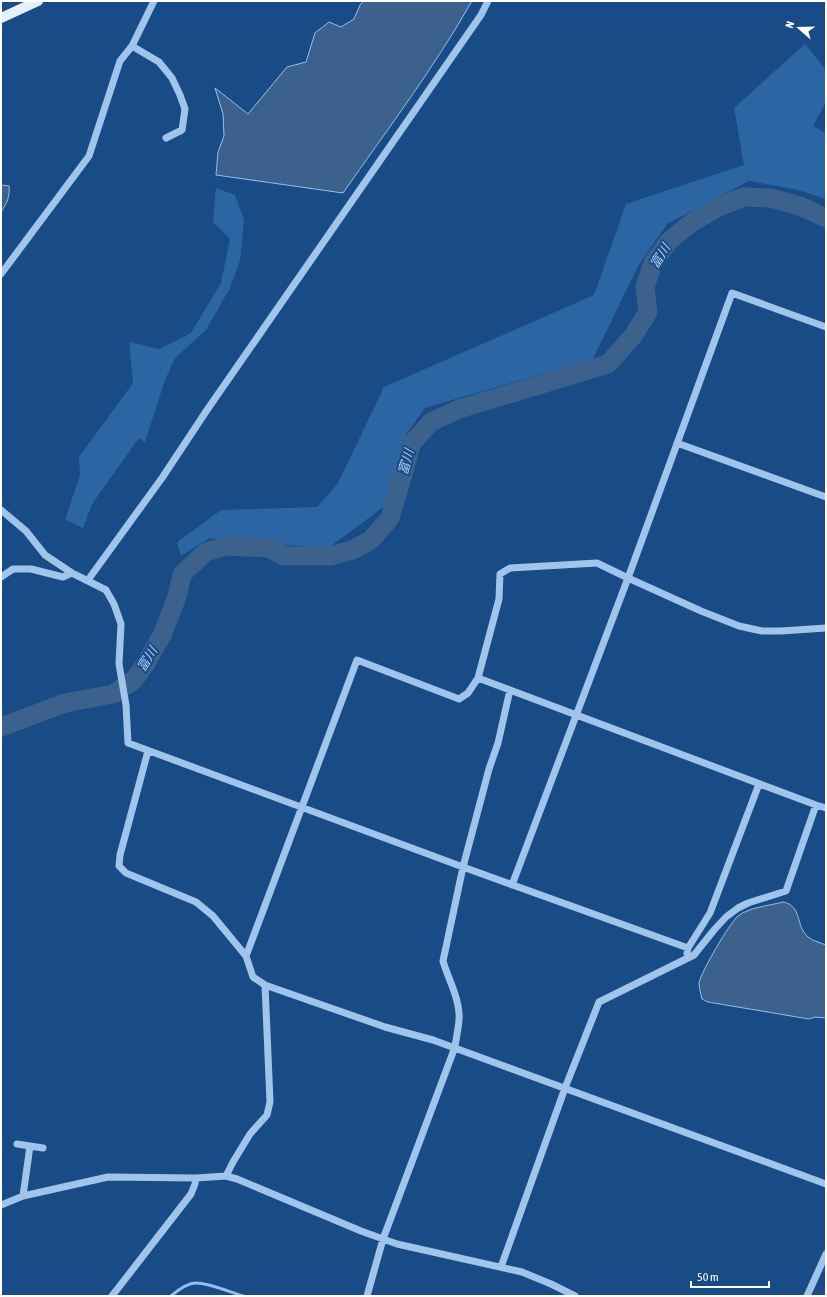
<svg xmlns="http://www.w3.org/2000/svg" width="827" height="1297" font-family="'Asap Condensed','Noto Sans JP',sans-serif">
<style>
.green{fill:#2c65a4}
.water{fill:#3c618c;stroke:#93c0ef}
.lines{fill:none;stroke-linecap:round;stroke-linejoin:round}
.stream{stroke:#93c0ef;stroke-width:3}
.river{stroke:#3c618c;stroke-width:19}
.minor{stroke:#a0c4ec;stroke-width:7}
.major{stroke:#e5f0ff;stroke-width:10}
.labels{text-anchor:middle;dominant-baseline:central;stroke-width:4;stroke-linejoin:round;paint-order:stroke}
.water-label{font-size:13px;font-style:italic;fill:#accef4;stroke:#194b86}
</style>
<rect width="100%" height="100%" fill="#194b86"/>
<path class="green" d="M805 44 826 70V102L813 126 826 133V199L798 190 749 181 667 224 638 266 593 359 425 408 407 433 385 506 328 548 237 542 210 538 181 556 177 542 221 510 317 507 338 483 384 387 594 295 626 204 744 165 734 108Z
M216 188 235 195 244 220 240 260 230 288 206 330 175 358 165 380 145 442 139 438 92 504 83 528 65 519 80 475 79 457 133 383 129 342 159 349 191 333 221 283 230 239 213 222Z"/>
<path class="water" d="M364 1H472C434 68 387 130 343 193L216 175 218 152 224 136 223 114 215 88 248 114 287 67 306 62 315 33 329 22 341 27 354 19 360 5Z
M1 185 9 186C10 197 7 203 1 212Z
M783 902C803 906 795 926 808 937 813 941 821 943 826 945V1018L815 1017 809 1019 708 1002 702 999C701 994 699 988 699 983 701 972 729 924 738 916 750 907 768 906 783 902Z"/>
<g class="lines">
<path class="stream" d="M171 1296C178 1290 187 1283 196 1283 209 1283 230 1292 243 1296"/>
<path class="river" d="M1 727 65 703 113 694 134 680 146 663 162 635 177 597 182 574 206 552 226 546 269 548 284 556H330L352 550 371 540 390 518 412 443 431 422 459 409 608 364 633 336 648 312 645 287 653 263 669 241 691 223 720 206 744 197 771 198 800 206 826 218"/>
<path class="minor" d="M132 46 159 62 172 78 180 95 185 109 182 130 166 138
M1 274 89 156 120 61 132 46 154 1
M677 443 826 497
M1 510 26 531 45 555 72 573 106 590 114 604 121 624 119 664 126 705 128 743 463 867 688 948
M1 577 13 569H31L63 577 72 573
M88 580 162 478 207 410 481 15 488 1
M478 678 499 599 500 574 510 568 597 563 628 578 701 611 739 626 762 631H781L826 628
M148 751 120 855 119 866 126 873 196 902 213 916 246 956
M512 885 628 578 732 293 826 327
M687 953 688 948 710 913 759 784
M265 985 385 1027 433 1040 826 1184
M17 1144 43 1148
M226 1176 233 1162 250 1134 267 1115 270 1102 265 985 253 977 246 956 357 660 459 699 468 693 478 678 816 805 826 808
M23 1196 30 1146
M1 1205 23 1196 108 1177 196 1178 226 1176 237 1179 361 1231 397 1244 522 1272 551 1284 575 1296
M501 1267 565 1088 599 1002 694 955 714 930 726 917 738 908 748 903 786 891 816 805
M112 1296 191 1194 195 1184 196 1178
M367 1296 383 1239 455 1047C456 1037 460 1024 459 1013 458 994 448 979 443 961L463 867 489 769 498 743 510 690
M807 1296 826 1254"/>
<path class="major" d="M1 18 38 1"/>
</g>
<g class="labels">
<g class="water-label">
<text transform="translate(660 256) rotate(-58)">富川</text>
<text transform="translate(406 462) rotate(-74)">富川</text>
<text transform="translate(147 659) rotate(-58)">富川</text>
</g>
</g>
<rect width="827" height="1297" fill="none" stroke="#ffffff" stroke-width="4"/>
<g transform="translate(799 28) rotate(290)" stroke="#194b86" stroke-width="3" paint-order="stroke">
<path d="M0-3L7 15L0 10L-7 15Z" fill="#ffffff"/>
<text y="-6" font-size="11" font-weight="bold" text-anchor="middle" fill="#ffffff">N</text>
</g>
<path d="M691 1281v6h78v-6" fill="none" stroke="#ffffff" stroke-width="2"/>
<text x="697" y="1281" font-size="12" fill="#ffffff" stroke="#194b86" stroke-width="3" paint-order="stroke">50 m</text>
</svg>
